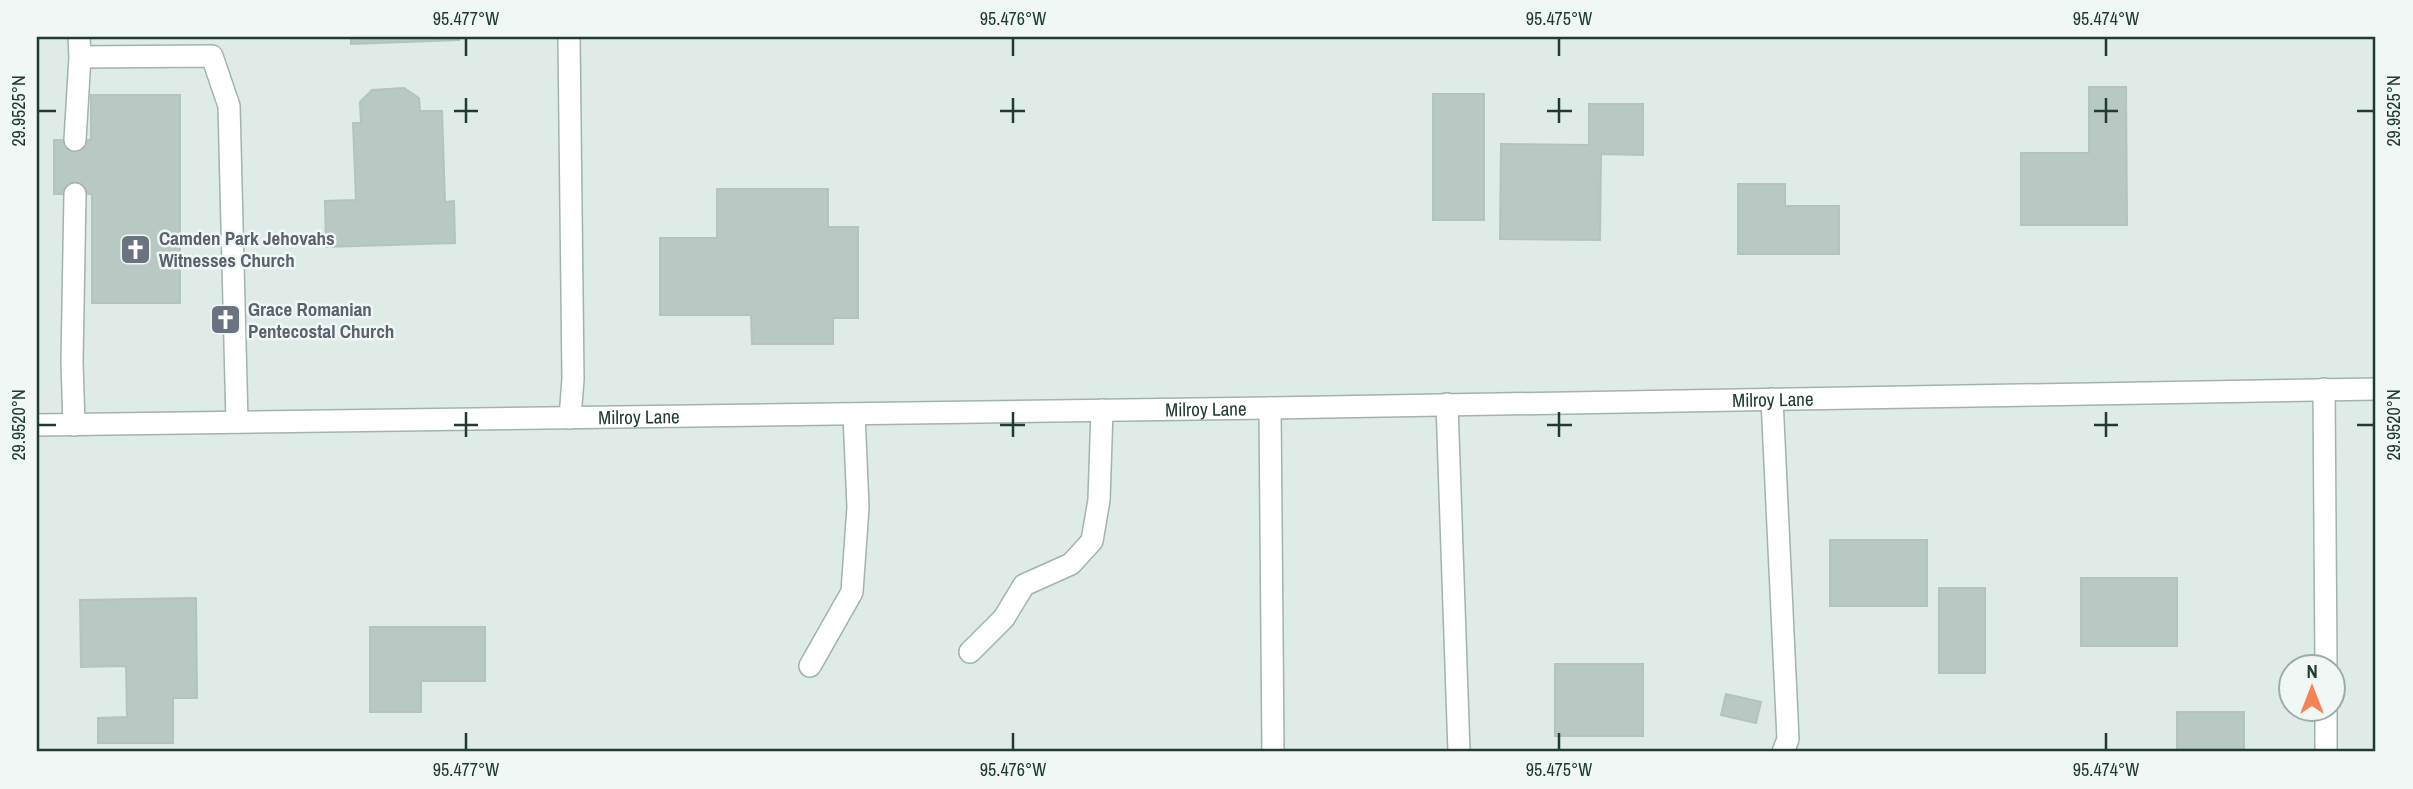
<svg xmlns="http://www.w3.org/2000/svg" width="2413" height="789" font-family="'Archivo Narrow',sans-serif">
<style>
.building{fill:#b8c8c2;stroke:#b2c4bd;stroke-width:2}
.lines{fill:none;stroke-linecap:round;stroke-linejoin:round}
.service-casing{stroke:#a2b3ad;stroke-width:24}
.minor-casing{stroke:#a2b3ad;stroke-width:24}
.service{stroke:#fff;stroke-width:21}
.minor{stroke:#fff;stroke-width:21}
.ticks{fill:none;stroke:#203b35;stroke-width:2.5}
.labels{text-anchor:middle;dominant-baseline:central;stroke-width:5;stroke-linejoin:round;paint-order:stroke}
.worship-label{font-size:19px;font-weight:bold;fill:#5b616d;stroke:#f0f7f4;text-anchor:start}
.street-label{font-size:19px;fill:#203b35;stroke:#f0f7f4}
.neatline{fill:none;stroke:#203b35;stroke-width:2.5}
.ticks-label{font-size:18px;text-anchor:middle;fill:#203b35}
</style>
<rect width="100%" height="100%" fill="#dfebe6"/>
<path class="building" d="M351 37H459V40L351 44Z
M2089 87H2126L2127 225H2021V153H2089Z
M404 88 419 98 420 111H442L445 202 454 201 455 243 326 247 325 201 356 200 353 123H361L360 102 372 90Z
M1433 94H1484V220H1433Z
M91 95H180V303H92V194H54V140H91Z
M1589 104H1643V155L1601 154 1600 240 1500 239 1501 144 1589 145Z
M1738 184H1785V206H1839V254H1738Z
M717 189H828V227H858V318H833V344H752L751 315H660V238H717Z
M1830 540H1927V606H1830Z
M2081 578H2177V646H2081Z
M1939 588H1985V673H1939Z
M196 598 197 698H173V743H98V718L127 717 126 666 81 667 80 600Z
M370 627H485V681H421V712H370Z
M1555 664H1643V736H1555Z
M1726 694 1761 702 1756 723 1721 715Z
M2177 712H2244V752H2177Z"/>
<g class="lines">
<defs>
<path id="service" d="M79 37 80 57 212 56 229 106 237 422
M569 37 573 379 570 418
M75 140 80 57
M2324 389 2326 666
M1772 399 1788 739 1783 752
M1447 404 1459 752
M1270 408 1273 752
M74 425 72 362 75 194
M970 652 1004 618 1024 585 1071 564 1092 541 1099 500 1102 410
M810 666 852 592 858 507 854 414
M2326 752V708"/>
<g id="minor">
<path id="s1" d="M37 425 1270 408 2376 389"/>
</g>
</defs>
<use href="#service" class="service-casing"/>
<use href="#minor" class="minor-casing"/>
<use href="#service" class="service"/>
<use href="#minor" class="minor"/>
</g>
<path class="ticks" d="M466 38V56M1013 38V56M1559 38V56M2106 38V56M466 98V123M1013 98V123M1559 98V123M2106 98V123M38 111H56M454 111H478M1000 111H1025M1547 111H1572M2094 111H2118M2357 111H2374M466 412V437M1013 412V437M1559 412V437M2106 412V437M38 425H56M454 425H478M1000 425H1025M1547 425H1572M2094 425H2118M2357 425H2374M466 733V750M1013 733V750M1559 733V750M2106 733V750"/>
<defs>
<symbol id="church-square" viewBox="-11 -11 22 22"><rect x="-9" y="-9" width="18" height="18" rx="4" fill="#6b7280" stroke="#f0f7f4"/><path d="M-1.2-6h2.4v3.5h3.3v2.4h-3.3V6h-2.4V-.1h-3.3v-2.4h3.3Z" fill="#fff"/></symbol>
</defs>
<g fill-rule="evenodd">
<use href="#church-square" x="118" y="232" width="35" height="35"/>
<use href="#church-square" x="208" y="302" width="35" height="35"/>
</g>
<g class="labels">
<g class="worship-label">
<text x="159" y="238">Camden Park Jehovahs<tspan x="159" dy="22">Witnesses Church</tspan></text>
<text x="248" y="309">Grace Romanian<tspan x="248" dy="22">Pentecostal Church</tspan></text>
</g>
<g class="street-label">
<text stroke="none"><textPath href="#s1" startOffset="1736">Milroy Lane</textPath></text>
<text stroke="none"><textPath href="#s1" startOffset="1169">Milroy Lane</textPath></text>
<text stroke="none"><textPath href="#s1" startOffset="602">Milroy Lane</textPath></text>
</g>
</g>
<rect width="2413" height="789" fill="none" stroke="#f0f7f4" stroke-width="77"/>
<g transform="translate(2312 688)"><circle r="33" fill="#f0f7f4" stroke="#9daca8" stroke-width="2"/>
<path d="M0-5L12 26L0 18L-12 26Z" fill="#f48254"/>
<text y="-10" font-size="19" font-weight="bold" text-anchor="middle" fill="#203b35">N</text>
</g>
<rect x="38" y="38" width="2336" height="712" class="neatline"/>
<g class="ticks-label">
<text x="466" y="25">95.477°W</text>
<text x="1013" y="25">95.476°W</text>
<text x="1559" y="25">95.475°W</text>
<text x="2106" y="25">95.474°W</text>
<text transform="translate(19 111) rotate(-90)" y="6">29.9525°N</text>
<text transform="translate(2394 111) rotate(-90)" y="6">29.9525°N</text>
<text transform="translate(19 425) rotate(-90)" y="6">29.9520°N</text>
<text transform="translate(2394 425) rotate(-90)" y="6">29.9520°N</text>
<text x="466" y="776">95.477°W</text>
<text x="1013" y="776">95.476°W</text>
<text x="1559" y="776">95.475°W</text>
<text x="2106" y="776">95.474°W</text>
</g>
</svg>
